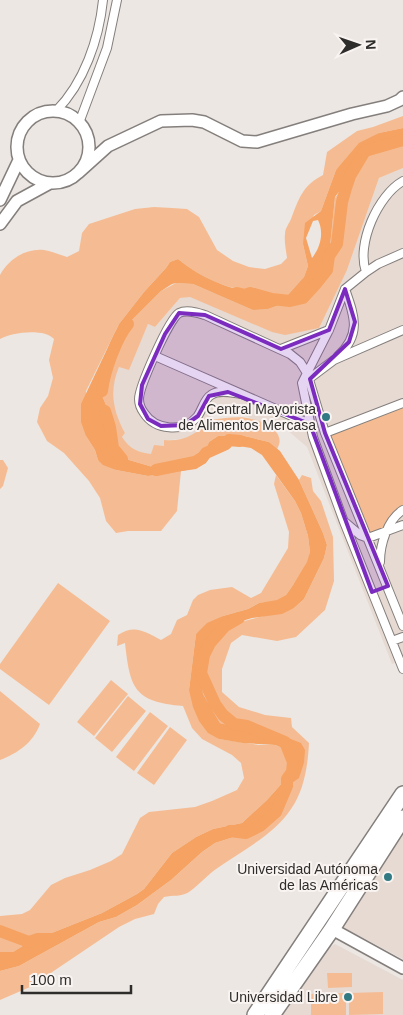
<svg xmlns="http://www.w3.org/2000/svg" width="403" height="1015" font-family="Helvetica,sans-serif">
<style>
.built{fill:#e6dad3}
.green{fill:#f5bc93}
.water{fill:#f5a262;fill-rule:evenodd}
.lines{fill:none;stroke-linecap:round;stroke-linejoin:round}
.river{stroke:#f5a262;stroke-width:12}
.street-casing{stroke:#847f7c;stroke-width:10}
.secondary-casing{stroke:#847f7c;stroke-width:14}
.highway-casing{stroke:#847f7c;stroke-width:18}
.street{stroke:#fff;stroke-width:8}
.secondary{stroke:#fff;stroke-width:11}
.highway{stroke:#fff;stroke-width:15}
.marked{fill:#7b2cbf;fill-opacity:0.2;stroke:#7b2cbf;stroke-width:4;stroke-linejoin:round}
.poi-dot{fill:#327a83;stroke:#f9f4f1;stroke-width:2}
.labels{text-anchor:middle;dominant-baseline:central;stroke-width:4;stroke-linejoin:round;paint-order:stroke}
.poi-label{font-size:14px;fill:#2e2d2b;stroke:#f9f4f1;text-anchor:end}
</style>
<rect width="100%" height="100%" fill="#ece7e3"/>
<path class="built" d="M403 168V660L392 664 307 447 279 423 275 429 222 405 215 408 209 420 195 434 183 439 168 440 164 446 151 455 138 452 128 446 122 437 125 433 118 420 114 405 113 390 114 378 119 366 129 369 148 324 155 327 180 298 347 270 379 178Z
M403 828V959L341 926Z
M335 944 403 980V1015H281L324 951Z"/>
<path class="green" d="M403 116V128L379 133 336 170 321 211 314 215 303 244 308 266 304 277 287 296C246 294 210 286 178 259L170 262 166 268 144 292 119 324 86 391V436L95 450 98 460 116 470 148 476 181 471 177 511 161 531H128L116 533 106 521 100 498 89 481 64 453 47 441 37 422 40 408 48 396 53 378 49 360 54 339C45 328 11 332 0 339V275C8 260 25 248 44 250 51 251 60 255 67 257L79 251 82 233 89 224 135 209 154 207 172 208 187 209 199 217 217 250 233 261 249 267 265 269 281 264 287 258C286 250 284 241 285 234 285 228 289 224 291 219 299 198 303 185 323 175L327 152 357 131 373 127Z
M403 138V168L379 178 347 270 319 328 285 335 272 332 190 297 180 298 155 327 148 324 129 370 119 367C109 390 113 411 125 433L122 437C130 449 137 452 151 454L154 445 164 446V440C183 442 198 434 209 420 222 419 239 415 252 419 266 422 287 433 277 449L269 442 240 435 218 436 209 442 203 457 195 462 163 470 129 460 113 448 110 435 108 410 101 393 105 375 119 339 129 323 161 291 176 283 193 284 253 310 268 309 290 301 310 289 318 281 329 256 335 198 368 153Z
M403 403V510L391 523 368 538 325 433Z
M0 460H3L8 468 3 486 0 489Z
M276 475 295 501 301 513 308 536 310 552 308 562 293 585 286 595 277 601 259 603 248 609 223 616 196 634 189 690 219 739 259 745H276L284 749 290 755 293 762 292 772 267 800 242 823 213 829 196 837 172 853 144 889 137 894 102 913 29 942 13 952H0V916L22 914 30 910 51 885 65 878 90 870 111 861 122 854 140 818 149 812 195 807 212 801 237 790 244 778 241 763 232 755 202 739 192 728 183 706C134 702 130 688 125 643L117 646 118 635C135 624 145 632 161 640L171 634 177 620 187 615 193 600 198 595 210 590 232 587 251 598 261 593 288 548 289 532 274 484Z
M302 475 311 478 313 491 321 501 333 537 334 581 325 610 296 637 277 641 242 635 231 643 222 669V692L239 707 265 715 291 718 292 727 309 743C308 765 304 791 291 809 276 833 242 851 219 867 208 874 200 884 189 892 182 897 172 895 164 897L158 904 154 914 135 919 119 927 30 987 0 1000V971L19 966 99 922 116 917 137 905 171 880 202 852 215 843 246 833 265 821 288 798 292 783 304 763 278 734 249 731 220 723 203 694 201 673 204 655 214 631 225 626 294 608 304 599 324 558 327 545 323 533 299 480Z
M58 583 110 621 49 705 0 669V664Z
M111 680 128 694 94 736 77 722Z
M0 691 40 724C33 743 18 753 0 760Z
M128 696 146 711 112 752 95 738Z
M150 712 168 726 134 771 116 757Z
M170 727 187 740 154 785 137 773Z
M327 973H352V987L328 988Z
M383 992V1014L349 1015V993Z
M346 993V1015H311V994Z"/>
<path class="water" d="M403 128V138L368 153 335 197 329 256 318 281 310 289 290 301 268 309 253 310 193 284 176 283 172 284 161 291 129 323 119 339 105 375 101 393 108 410 110 435 113 448 129 460 163 470 195 462 203 457 209 442 218 436 240 435 269 442 280 451 299 480 323 533 327 545 324 558 304 599 294 608 282 614 252 618 225 626 214 632 204 655 201 673 203 694 220 723 249 731 278 734 301 743 305 750 304 763 299 778 292 783 288 798 283 805 265 821 246 833 215 843 202 852 171 880 137 905 116 917 99 922 19 966 0 971V952H13L29 942 102 913 137 894 144 889 172 853 196 837 213 829 242 823 267 800 292 772 293 763 290 755 284 749 276 745 243 743 219 739 208 733 199 721 193 707 189 690 196 634 207 623 223 616 248 609 259 603 277 600 286 595 293 585 307 562 310 552 308 536 301 513 295 501 262 455 251 448 226 444 218 448 211 454 206 463 196 469 148 476 116 470 103 465 98 460 95 450 86 436 81 422V404L119 324 144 292 166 268 170 262 178 259C209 285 247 295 287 296L304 277 308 266 303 244 305 223 321 211 336 170 359 143 379 133ZM318 220C324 232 321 247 312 258L306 238 313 221Z"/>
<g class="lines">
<path class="river" d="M237 293 245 295 250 293 272 299 290 301 303 298 315 285 327 270 329 256 337 244 342 202 346 188 350 176 365 151 403 140
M102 391C104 373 116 338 128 324
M105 411 110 427 113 448 122 459
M156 470 195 462 203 457 206 453 226 444 229 440 240 441
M230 831 246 833 260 826 276 812 287 786V779L292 772 293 762 285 742 247 726 234 724 223 715 215 704 201 673 204 655 210 643 225 626 239 618
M0 931 29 942 38 939H55"/>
<defs>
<path id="street" d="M56 111C84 83 99 39 103 0
M79 123 107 48 117 0
M403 253 378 264 366 272 345 289 329 330 302 383 313 437 344 522 403 669
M366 272C356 244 378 195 403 181
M281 349 329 330
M155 356 310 424
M338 356C362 334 354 315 345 289
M306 381 334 360 403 330
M241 394C232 393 219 389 211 395 204 399 202 411 197 417 183 433 155 430 144 413 141 409 139 404 139 399 139 387 169 319 179 313 187 309 198 313 205 315L290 354 300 362 307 373 325 433 403 626
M325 433 403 403
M346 523 360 535 368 538 403 525
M380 562C380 545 387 520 403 510
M392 641 403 637"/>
<path id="secondary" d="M17 147a36 36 0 1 1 72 0a36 36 0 1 1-72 0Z
M78 173 108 146 161 121 192 120 204 122 242 141 257 142 352 114 387 106 400 100 403 97
M0 200 19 160
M0 224 17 201 50 183
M332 929 403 968"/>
<path id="highway" d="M255 1015 403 794
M272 1015 332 929 403 818"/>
</defs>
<use href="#street" class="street-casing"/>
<use href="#secondary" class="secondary-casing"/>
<use href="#highway" class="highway-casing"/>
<use href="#street" class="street"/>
<use href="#secondary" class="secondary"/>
<use href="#highway" class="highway"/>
</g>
<path class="marked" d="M345 289 355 322 349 342 310 379 325 433 388 586 372 592 310 424 228 392 209 396 198 416 185 425 161 426 148 419 140 404 142 385 165 334 179 313 205 315 281 349 329 330Z"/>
<g class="poi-dot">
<circle cx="326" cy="417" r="5"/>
<circle cx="388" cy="877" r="5"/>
<circle cx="348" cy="997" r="5"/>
</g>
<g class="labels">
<g class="poi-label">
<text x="316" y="409">Central Mayorista<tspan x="316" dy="16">de Alimentos Mercasa</tspan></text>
<text x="378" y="869">Universidad Autónoma<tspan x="378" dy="16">de las Américas</tspan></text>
<text x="338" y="997">Universidad Libre</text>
</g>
</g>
<g transform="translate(358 45) rotate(88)" stroke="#f9f4f1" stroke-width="4" paint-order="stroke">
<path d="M0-4L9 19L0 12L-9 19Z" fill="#2e2d2b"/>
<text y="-8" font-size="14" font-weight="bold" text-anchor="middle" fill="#2e2d2b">N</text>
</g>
<path d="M22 985v8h109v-8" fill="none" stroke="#2e2d2b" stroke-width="2.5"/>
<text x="30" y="985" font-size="15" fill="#2e2d2b" stroke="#f9f4f1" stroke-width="4" paint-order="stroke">100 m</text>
</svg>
